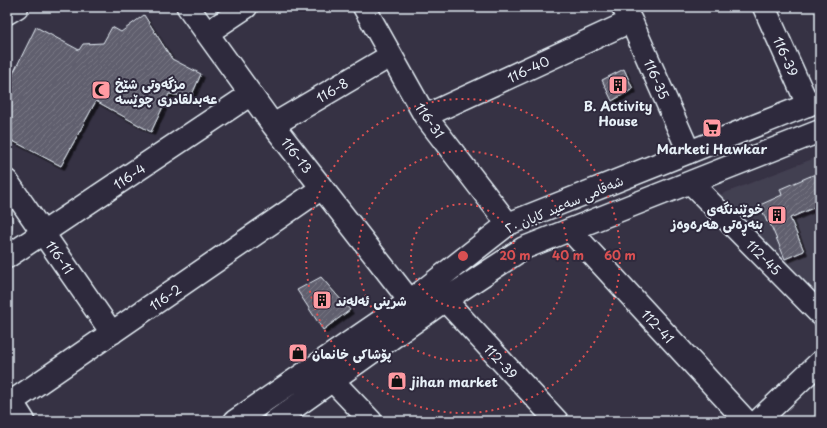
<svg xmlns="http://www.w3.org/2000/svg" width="827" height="428" font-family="'Playpen Sans','Playpen Sans Arabic',sans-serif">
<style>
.built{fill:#433f51}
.grass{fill:url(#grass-tufts);stroke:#9a9eaa}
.building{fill:url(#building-hatch);stroke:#e8f1f8;filter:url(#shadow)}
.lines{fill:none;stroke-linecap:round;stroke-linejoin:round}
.minor-casing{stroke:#e8f1f8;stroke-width:25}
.major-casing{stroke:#e8f1f8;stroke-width:25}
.minor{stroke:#2f2a3d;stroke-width:22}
.major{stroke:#2f2a3d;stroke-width:22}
.ring{fill:none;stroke:#da5052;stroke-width:2;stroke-dasharray:2 4}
.labels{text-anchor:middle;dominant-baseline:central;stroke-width:4;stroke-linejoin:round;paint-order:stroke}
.street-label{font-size:13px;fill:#e8f1f8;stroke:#2f2a3d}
.poi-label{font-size:13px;font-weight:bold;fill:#e8f1f8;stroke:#2f2a3d;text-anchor:start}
.centre{fill:#da5052;stroke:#2f2a3d;stroke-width:2}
.ring-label{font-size:12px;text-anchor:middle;font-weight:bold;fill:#da5052;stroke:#2f2a3d;stroke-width:4;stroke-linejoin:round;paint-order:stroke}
</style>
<defs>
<pattern id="grass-tufts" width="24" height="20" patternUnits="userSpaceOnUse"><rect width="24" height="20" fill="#4d4b5c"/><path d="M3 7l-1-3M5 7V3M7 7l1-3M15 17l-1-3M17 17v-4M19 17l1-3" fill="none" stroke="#676574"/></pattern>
<pattern id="building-hatch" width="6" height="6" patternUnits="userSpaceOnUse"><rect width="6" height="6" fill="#605e6e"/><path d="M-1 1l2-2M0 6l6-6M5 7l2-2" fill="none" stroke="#777683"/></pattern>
<filter id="shadow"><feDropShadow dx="3.5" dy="3.5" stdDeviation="0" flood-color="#0009"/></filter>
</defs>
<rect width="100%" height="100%" fill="#363244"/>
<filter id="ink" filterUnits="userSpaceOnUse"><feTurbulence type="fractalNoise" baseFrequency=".025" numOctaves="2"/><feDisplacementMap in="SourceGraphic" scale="8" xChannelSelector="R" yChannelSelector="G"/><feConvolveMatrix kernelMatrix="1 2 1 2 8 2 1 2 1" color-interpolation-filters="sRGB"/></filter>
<g filter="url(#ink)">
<path class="built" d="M820 156V298L717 196Z"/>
<path class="grass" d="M7 207C15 219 14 231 7 242Z"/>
<path class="building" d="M144 15 172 59 201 74 191 97 169 94 151 132 96 101 61 166 7 138V86L36 27 79 50 83 44 103 43 112 27 121 32Z
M624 69 633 89 612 101 602 80Z
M820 172V205L790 218 804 251 785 259 769 221 767 222 760 205 782 195 780 189Z
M321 277 350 310 323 330 297 290Z"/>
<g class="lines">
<defs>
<path id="minor" d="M188 7 273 125 410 301
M364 7 425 116 508 224
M623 7 631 21 689 152
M764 7 808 105
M7 13 17 7
M207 33 246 7
M425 116 631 21
M273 125 390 56
M7 181 112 333
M691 183 820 314
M570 230 746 421
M7 257 251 94
M445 300 557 421
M332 380 371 421
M12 402 24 421
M7 405 322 188
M758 421 820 362"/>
<path id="major" d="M235 421 410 301 508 224 820 100
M275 421 445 300 524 248 820 131"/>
</defs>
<use href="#minor" class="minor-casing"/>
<use href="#major" class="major-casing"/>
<use href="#minor" class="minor"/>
<use href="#major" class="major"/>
</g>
</g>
<g class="ring">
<circle cx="463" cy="256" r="52"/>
<circle cx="463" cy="256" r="105"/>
<circle cx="463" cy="256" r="157"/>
</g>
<defs>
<symbol id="building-square" viewBox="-11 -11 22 22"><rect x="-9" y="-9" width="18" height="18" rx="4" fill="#ff9aa2" stroke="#2f2a3d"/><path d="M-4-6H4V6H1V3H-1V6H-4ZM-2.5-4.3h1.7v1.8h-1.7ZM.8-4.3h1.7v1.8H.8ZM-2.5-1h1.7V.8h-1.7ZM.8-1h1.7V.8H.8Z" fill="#111"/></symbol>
<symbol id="mosque-square" viewBox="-11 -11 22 22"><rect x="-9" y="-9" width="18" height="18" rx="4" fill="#ff9aa2" stroke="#2f2a3d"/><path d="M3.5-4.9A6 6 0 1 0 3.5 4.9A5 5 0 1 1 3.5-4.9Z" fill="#111"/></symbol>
<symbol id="supermarket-square" viewBox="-11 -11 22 22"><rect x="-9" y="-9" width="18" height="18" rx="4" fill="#ff9aa2" stroke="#2f2a3d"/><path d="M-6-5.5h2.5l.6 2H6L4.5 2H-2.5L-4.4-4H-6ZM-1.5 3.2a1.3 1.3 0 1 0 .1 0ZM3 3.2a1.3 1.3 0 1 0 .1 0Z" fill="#111"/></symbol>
<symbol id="shop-square" viewBox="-11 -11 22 22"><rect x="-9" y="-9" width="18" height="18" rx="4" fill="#ff9aa2" stroke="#2f2a3d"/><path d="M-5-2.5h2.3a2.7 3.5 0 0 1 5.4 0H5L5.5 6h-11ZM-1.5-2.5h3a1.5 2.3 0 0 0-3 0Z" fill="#111"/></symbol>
</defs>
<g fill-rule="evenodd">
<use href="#building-square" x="607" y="74" width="22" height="22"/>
<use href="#mosque-square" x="90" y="79" width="22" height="22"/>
<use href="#supermarket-square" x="701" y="117" width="22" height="22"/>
<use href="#building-square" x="766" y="204" width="22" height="22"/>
<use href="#building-square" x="311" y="289" width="22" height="22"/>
<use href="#shop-square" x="287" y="342" width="22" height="22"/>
<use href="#shop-square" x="386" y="370" width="22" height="22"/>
</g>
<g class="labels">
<g class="street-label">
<text transform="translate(786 56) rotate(66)">116-39</text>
<text transform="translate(528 69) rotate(-25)">116-40</text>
<text transform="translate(657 79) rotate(66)">116-35</text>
<text transform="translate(332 90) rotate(-31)">116-8</text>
<text transform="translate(430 120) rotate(55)">116-31</text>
<text transform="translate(297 155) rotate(52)">116-13</text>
<text transform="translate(129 176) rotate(-34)">116-4</text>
<text transform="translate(564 204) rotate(-23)">شەقامی سەعید کابان ٢٠</text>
<text transform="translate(60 257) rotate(55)">116-11</text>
<text transform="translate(764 257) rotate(45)">112-45</text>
<text transform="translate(165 297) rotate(-35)">116-2</text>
<text transform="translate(658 326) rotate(47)">112-41</text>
<text transform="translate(501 361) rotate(47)">112-39</text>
</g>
<g class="poi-label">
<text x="115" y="83">مزگەوتی شێخ<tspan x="115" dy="15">عەبدلقادری چوێسە</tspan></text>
<text x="618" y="105" text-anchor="middle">B. Activity<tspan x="618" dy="15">House</tspan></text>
<text x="712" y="148" text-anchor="middle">Marketi Hawkar</text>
<text x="763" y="208" text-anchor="end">خوێندنگەی<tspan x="763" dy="15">بنەڕەتی هەرەوەز</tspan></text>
<text x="336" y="300">شرینی ئەلەند</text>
<text x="312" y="353">پۆشاکی خانمان</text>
<text x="411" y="381">jihan market</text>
</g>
</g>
<circle cx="463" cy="256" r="6" class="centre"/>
<g class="ring-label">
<text x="515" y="260">20 m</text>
<text x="568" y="260">40 m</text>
<text x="620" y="260">60 m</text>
</g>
<rect width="827" height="428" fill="none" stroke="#2f2a3d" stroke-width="24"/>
<rect x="12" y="12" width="803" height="404" fill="none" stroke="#e8f1f8" stroke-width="1.5" filter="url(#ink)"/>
</svg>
